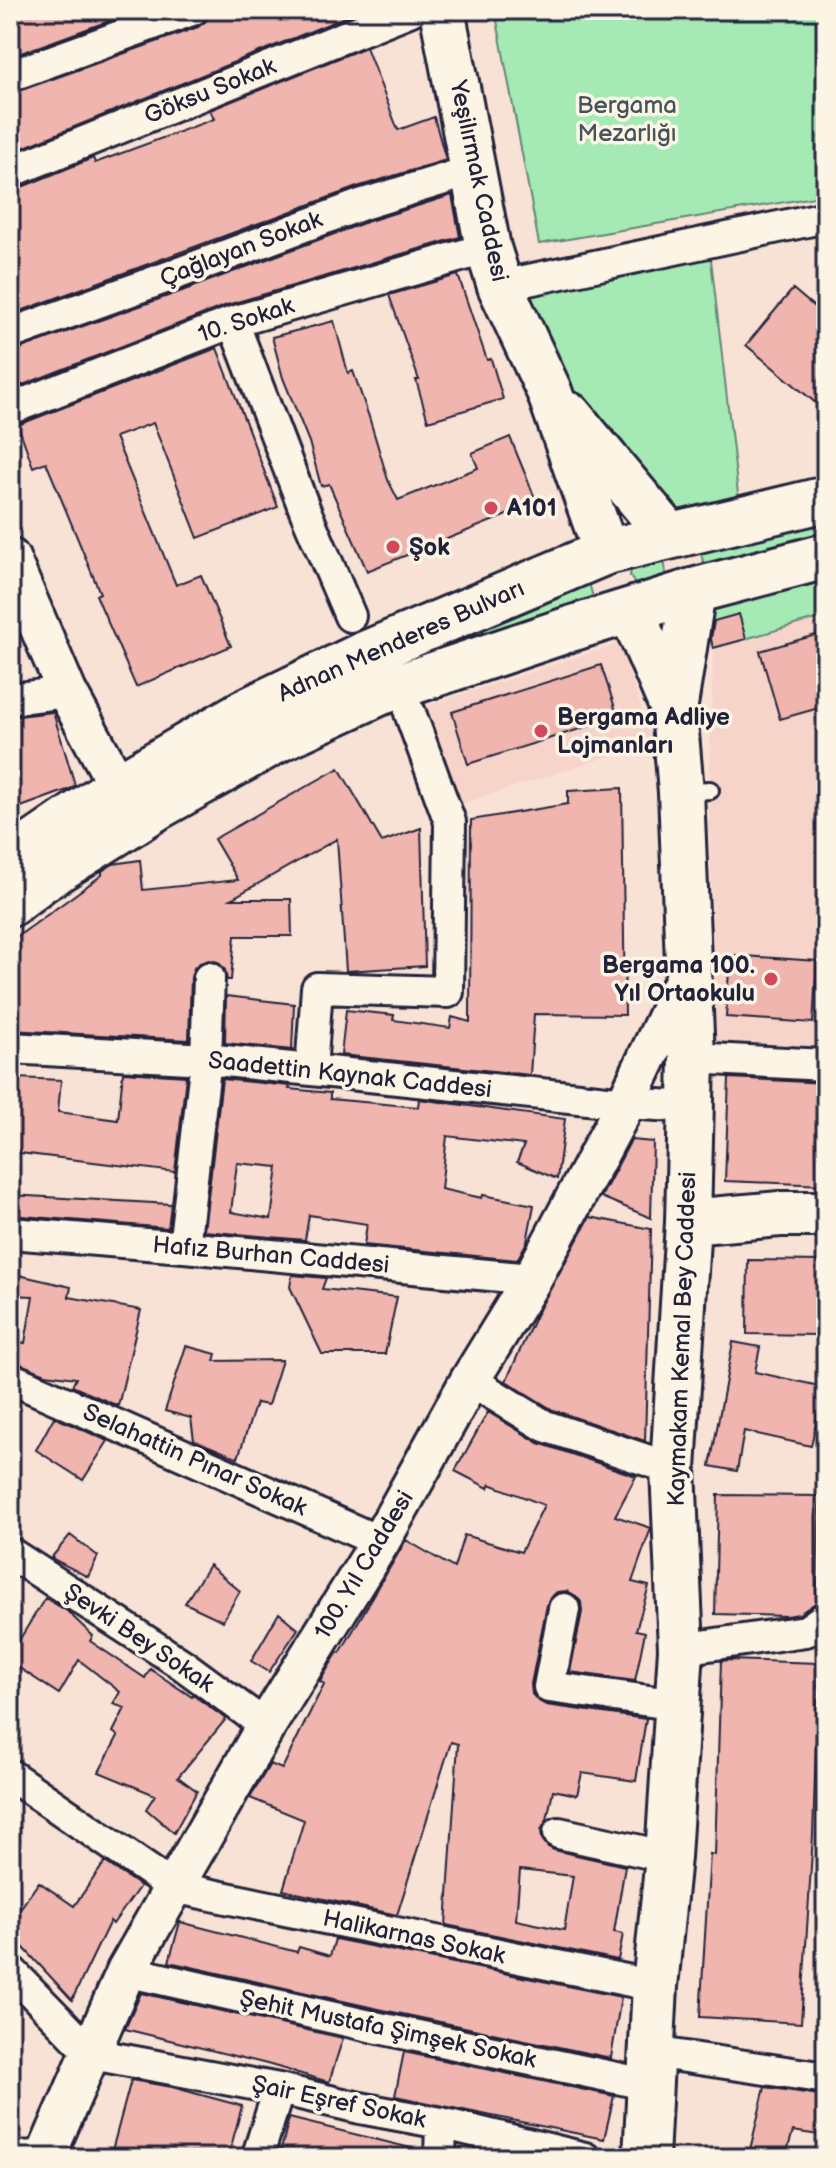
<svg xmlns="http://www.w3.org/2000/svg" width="836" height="2168" font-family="'Balsamiq Sans',sans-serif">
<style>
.built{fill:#f6d4ca}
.green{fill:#a5eab5;stroke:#648678;stroke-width:2}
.building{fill:#f0b5af;stroke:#22223b;stroke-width:2;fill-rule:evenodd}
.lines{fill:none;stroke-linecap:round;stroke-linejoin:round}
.service-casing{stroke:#22223b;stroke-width:22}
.minor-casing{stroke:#22223b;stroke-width:36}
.tertiary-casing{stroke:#22223b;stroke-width:44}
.secondary-casing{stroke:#22223b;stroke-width:50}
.primary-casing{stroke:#22223b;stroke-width:50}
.service{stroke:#fcf5e5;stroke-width:16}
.minor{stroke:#fcf5e5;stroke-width:30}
.tertiary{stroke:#fcf5e5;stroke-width:38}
.secondary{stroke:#fcf5e5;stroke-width:44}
.primary{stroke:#fcf5e5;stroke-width:44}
.poi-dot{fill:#d1495b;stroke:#fcf5e5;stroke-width:3}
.labels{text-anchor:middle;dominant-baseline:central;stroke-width:7;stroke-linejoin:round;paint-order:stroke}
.street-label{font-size:24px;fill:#22223b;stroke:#fcf5e5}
.park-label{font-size:24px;fill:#43545a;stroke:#fcf5e5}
.poi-label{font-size:24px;font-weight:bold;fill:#22223b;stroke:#fcf5e5;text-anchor:start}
</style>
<rect width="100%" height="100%" fill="#f8e2d5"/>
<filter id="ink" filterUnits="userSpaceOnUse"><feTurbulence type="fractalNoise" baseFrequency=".0125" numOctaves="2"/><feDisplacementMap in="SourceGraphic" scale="16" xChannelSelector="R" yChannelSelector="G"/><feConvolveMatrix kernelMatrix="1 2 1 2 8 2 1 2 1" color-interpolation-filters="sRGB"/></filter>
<g filter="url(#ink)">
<path class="built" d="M826 616V1050L717 1043 709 808 713 648Z
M620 643 652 742 458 805 426 706Z"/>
<path class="green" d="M495 10H826V195L539 244Z
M709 242 741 520 670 536 500 286Z
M826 517V542L707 576 700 550Z
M826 556V616L713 648 706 623 693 591Z
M659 558 665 565 666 577 636 586 630 576 632 562Z
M587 576 595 604 364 682 357 669Z"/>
<path class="building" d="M10 10H139L10 57Z
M210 10H352L353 14 10 153V94L198 27 206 21Z
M366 47 398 130 434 117 446 160 357 187 10 315V190L17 189 93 158 95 163 214 119 210 110Z
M452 195 460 237 227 305 10 390V352L182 291 369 221Z
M458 275 487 360 491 359 503 399 428 421 416 380H419L389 295Z
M793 289 826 317V394L817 404 746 345Z
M334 321 348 373 353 371 369 417 388 480 398 500 478 468 472 453 510 437 537 503 367 571 329 484 321 486 309 442 283 378 272 337Z
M217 348 278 507 198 538 153 423 115 437 176 585 201 575 231 646 136 687 96 595 100 593 46 462 33 467 18 425Z
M739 614 746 639 713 648 711 639 714 621Z
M826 632V706L780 719 760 651Z
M601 665 618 717 468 764 452 712Z
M53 712 75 785 70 789 10 811V717Z
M339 768 382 842 421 828 425 966 346 971 337 839 231 899H291L292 936H235L231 980H227L225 970 218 962 209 960 200 963 194 968 191 977 189 1040 10 1030V942L102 875V871L113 864 140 860 143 890 238 880 214 839Z
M622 788 625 1015 534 1014 530 1075 341 1055 346 1010 394 1015 393 1020 450 1028 452 1017 470 1022 471 820 568 804V791Z
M730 955 817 961 813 1023 726 1017Z
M226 996 294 1004 292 1050 225 1043Z
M123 1072 186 1076 175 1172 12 1152 17 1078 61 1080 58 1112 118 1120Z
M729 1078 826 1083V1185L725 1181Z
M222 1079 290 1086 289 1089 330 1093V1099L418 1107 419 1099 565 1119 557 1179 517 1162 524 1145 447 1136 441 1189 482 1198 483 1195 534 1205 527 1242 517 1260 364 1245 367 1224 309 1215 305 1240 204 1231ZM237 1163 278 1167 271 1219 231 1212Z
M631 1140 653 1142 651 1218 601 1197Z
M10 1195 171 1204 168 1228 10 1215Z
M590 1217 651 1229 645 1441 553 1410 506 1381 536 1315Z
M748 1260 821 1261 819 1335 747 1334Z
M10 1273 71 1287 69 1297 141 1310 118 1406 72 1386 76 1378 46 1374 10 1360V1340L25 1343 33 1296 10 1295Z
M292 1275 326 1278 322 1289 397 1297 385 1354H322L290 1287Z
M733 1342 760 1347 755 1372 824 1387 811 1446 744 1431 737 1471 710 1466Z
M186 1346 216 1354 214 1361 282 1360 268 1405 256 1403 238 1458 194 1440 191 1418 165 1411Z
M488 1412 539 1443 636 1476 615 1516 651 1528 632 1582 649 1586 636 1630 645 1632 635 1681 570 1672 582 1612 581 1602 576 1596 567 1591 557 1592 550 1598 547 1605 531 1684 532 1694 537 1700 546 1705 646 1719 636 1781 582 1773 577 1795 553 1790 547 1820 541 1830 542 1839 548 1847 554 1850 625 1866 614 1932 623 1934 618 1960 446 1925 458 1744 451 1742 397 1915 283 1890 304 1820 250 1798 270 1764 282 1769 324 1684 320 1681 338 1652 340 1653 406 1540 454 1568 464 1535 521 1552 544 1505 490 1484 488 1488 455 1471ZM520 1870 573 1876 564 1930 516 1920Z
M54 1417 108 1441 83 1480 36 1450Z
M718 1495 819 1496 817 1602 799 1614 787 1616 715 1614Z
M70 1535 98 1556 88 1577 51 1558Z
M209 1565 240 1591 223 1621 185 1603Z
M45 1598 67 1611 93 1636 90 1641 145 1678 150 1669 192 1697 193 1695 226 1719 178 1777 197 1791 174 1833 146 1809 155 1795 99 1772 118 1736 113 1732 125 1708 113 1704 120 1692 79 1660 59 1694 10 1662V1655Z
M279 1613 298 1629 269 1672 251 1661Z
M729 1660 819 1663 813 1835 801 2023 700 2017 710 1854 715 1855 721 1661Z
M105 1862 140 1886 113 1924 110 1921 72 2000 10 1933V1923L39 1882 74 1906Z
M180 1922 297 1952 299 1947 330 1956 335 1939 621 1997 611 2058 383 2010 169 1962Z
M141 1993 343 2038 329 2082 267 2064 125 2029Z
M404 2052 614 2096 604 2139 395 2096Z
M131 2080 172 2087 242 2106 228 2158H213L192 2153 191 2158H110Z
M765 2087 826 2096V2136L793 2131 785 2158H748Z
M289 2118 419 2150 418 2158H279Z"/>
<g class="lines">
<defs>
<path id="service" d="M682 792 710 790"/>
<path id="minor" d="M10 76 192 10
M10 172 411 10
M500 286 826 217
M233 322 306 513 350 616
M10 334 176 274 363 204 474 170
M10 409 233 322 488 248
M10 699 67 692
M10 1048 206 1059 626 1103 690 1107
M692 1058 826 1065
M311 1070 317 988 448 992 450 822 410 713
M10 1233 184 1247 532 1279
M184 1247 206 1059 209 978
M10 1378 380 1542
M470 1380 545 1426 673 1469
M10 1553 183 1665 266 1726
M564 1609 549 1687 678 1705
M681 1649 806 1631 826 1617
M10 1775 173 1887 655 1986
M559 1833 668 1857
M10 1970 92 2054 279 2089 360 2108 441 2123 585 2158
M126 1971 379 2028 650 2085
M652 2052 826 2078
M10 2157 46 2156
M257 2158 279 2089
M440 2158 441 2123"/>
<path id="tertiary" d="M10 558 67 692 118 786
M45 2158 126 1971 266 1726 380 1542 470 1380 532 1279 626 1103 687 974"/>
<path id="secondary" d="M442 10 488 248 500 286 549 391 606 552
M569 415 670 536
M631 611 674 711
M688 1222 780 1214H826
M646 2158 655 1986 668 1857 681 1649 673 1469 688 1222 692 1058 681 792 674 711 693 591"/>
<path id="primary" d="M10 860 118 786 244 712 360 656 606 552 826 499
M10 904 43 879 156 808 281 738 379 693 570 629 693 591 826 556"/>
</defs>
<use href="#service" class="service-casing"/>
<use href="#minor" class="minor-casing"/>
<use href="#tertiary" class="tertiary-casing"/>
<use href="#secondary" class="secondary-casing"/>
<use href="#primary" class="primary-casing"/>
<use href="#service" class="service"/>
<use href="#minor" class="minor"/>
<use href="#tertiary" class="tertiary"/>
<use href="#secondary" class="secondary"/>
<use href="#primary" class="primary"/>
</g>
</g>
<g class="poi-dot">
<circle cx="491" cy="508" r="8"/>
<circle cx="393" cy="547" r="8"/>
<circle cx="541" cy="731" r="8"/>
<circle cx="771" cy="979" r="8"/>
</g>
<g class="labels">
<g class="street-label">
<text transform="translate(210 91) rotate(-22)">Göksu Sokak</text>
<text transform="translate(479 181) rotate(78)">Yeşilırmak Caddesi</text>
<text transform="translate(241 249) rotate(-21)">Çağlayan Sokak</text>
<text transform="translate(246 320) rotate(-18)">10. Sokak</text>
<text transform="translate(401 641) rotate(-24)">Adnan Menderes Bulvarı</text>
<text transform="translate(350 1075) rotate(6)">Saadettin Kaynak Caddesi</text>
<text transform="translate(271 1255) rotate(5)">Hafız Burhan Caddesi</text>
<text transform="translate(682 1339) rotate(-88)">Kaymakam Kemal Bey Caddesi</text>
<text transform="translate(195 1460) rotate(24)">Selahattin Pınar Sokak</text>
<text transform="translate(364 1565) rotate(-59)">100. Yıl Caddesi</text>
<text transform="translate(139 1638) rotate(34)">Şevki Bey Sokak</text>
<text transform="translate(414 1937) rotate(12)">Halikarnas Sokak</text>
<text transform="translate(388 2029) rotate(12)">Şehit Mustafa Şimşek Sokak</text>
<text transform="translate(339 2102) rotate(12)">Şair Eşref Sokak</text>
</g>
<g class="park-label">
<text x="627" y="105">Bergama<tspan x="627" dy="28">Mezarlığı</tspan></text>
</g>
<g class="poi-label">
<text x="507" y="508">A101</text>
<text x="409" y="547">Şok</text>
<text x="557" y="717">Bergama Adliye<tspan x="557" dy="28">Lojmanları</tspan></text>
<text x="755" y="965" text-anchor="end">Bergama 100.<tspan x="755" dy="28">Yıl Ortaokulu</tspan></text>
</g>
</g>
<rect width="836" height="2168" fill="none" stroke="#fcf5e5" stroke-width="40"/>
<rect x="20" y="20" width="796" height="2128" fill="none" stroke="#22223b" stroke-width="3" filter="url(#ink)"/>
</svg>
